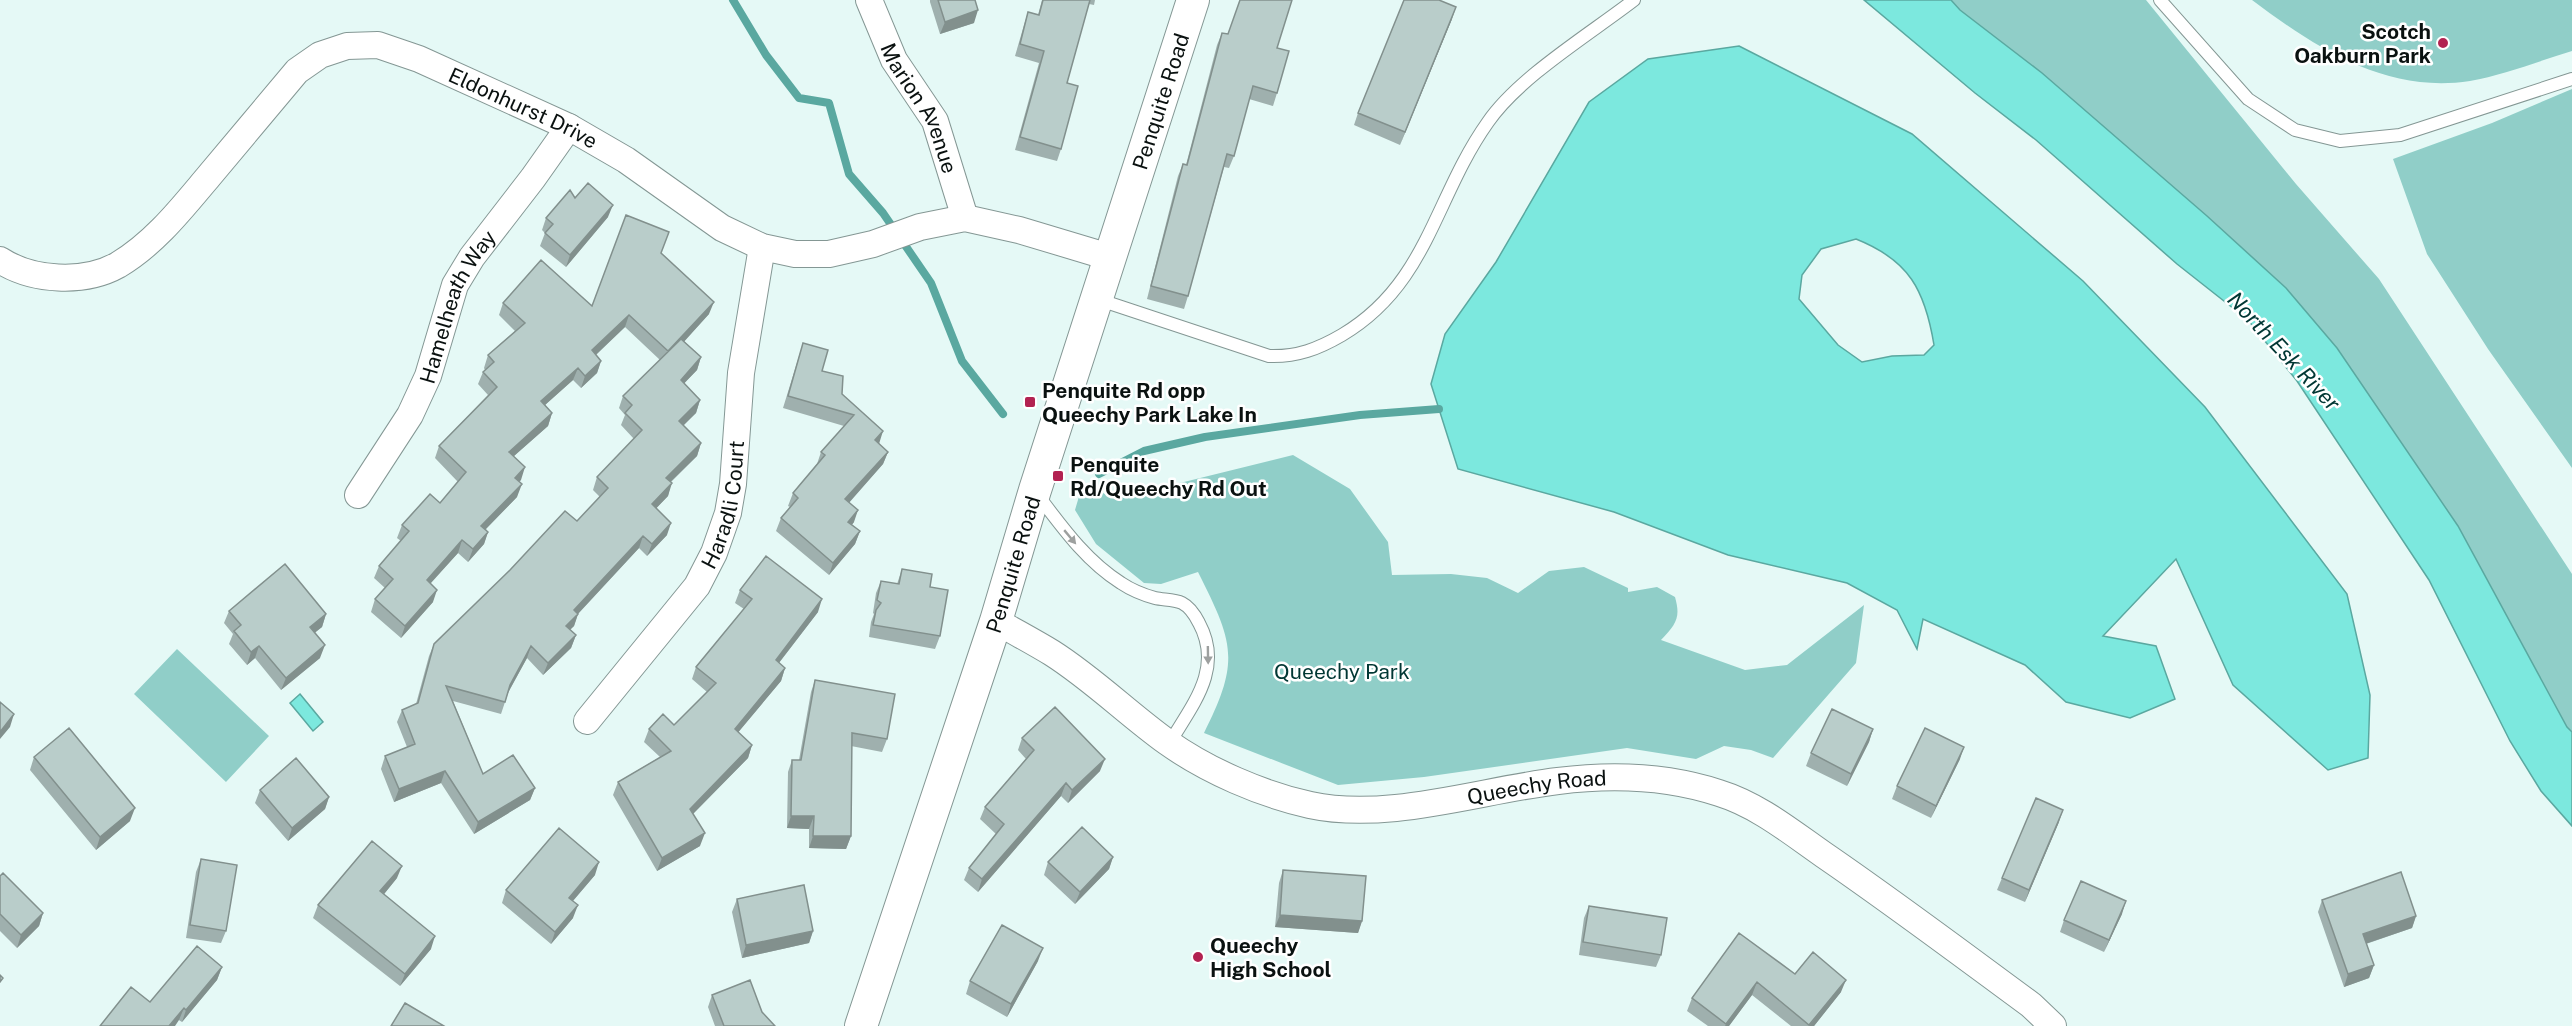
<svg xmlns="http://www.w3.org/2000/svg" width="2572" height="1026" font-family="'Public Sans',sans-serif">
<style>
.green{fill:#90cec8}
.water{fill:#7ce8de;stroke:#5aa8a0;stroke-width:1.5;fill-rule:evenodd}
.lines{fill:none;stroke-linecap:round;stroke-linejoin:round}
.stream{stroke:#5aa8a0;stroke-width:8}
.service-casing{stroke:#849794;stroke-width:14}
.minor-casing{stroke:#849794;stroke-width:28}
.tertiary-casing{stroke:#849794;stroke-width:34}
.service{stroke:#fff;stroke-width:12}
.minor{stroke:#fff;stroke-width:26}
.tertiary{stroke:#fff;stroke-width:32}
.wall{fill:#9fb0ae}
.shaded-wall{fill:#82908d}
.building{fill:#b9cdca;stroke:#82908d;stroke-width:1.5}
.oneway{fill:#9da09f}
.poi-dot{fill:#b22251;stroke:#fff;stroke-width:2}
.labels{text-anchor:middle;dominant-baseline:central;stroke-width:5;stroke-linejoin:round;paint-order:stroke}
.poi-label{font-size:21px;font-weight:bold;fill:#0a1110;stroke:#fff;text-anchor:start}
.street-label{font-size:21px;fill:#0a1110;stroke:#fff}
.park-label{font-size:21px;fill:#013734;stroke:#fff}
.water-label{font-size:22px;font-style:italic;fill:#013734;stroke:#fff}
</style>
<rect width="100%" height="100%" fill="#e5f9f6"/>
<path class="green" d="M1951 0H2146L2296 184 2379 279 2572 574V732L2567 727 2458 526 2337 348 2286 288 2207 216 2042 73 1960 10Z
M2252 0H2572V51C2539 61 2504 75 2470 81 2386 94 2316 48 2252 0Z
M2572 89V468L2488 349 2427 254 2393 159 2492 123Z
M1293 455 1350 489 1388 542 1392 575 1451 574 1487 578 1518 593 1549 571 1584 567 1628 588V592L1657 587 1675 597C1681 618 1676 624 1661 640L1745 670 1787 665 1864 605 1856 663 1773 758 1751 750 1724 746 1696 759 1627 748 1424 777 1338 785 1204 733C1241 660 1233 642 1198 572L1161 584 1144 583 1096 544 1075 510 1080 493 1093 488 1115 499Z
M177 649 269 736 226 782 134 694Z"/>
<path class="water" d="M1864 0H1951L1960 10 2042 73 2207 216 2286 288 2337 348 2458 526 2567 727 2572 732V826L2541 791 2510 741 2429 580 2297 381 2248 320 2177 264 2036 140 1975 93Z
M1739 46 1912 134 2083 281 2205 407 2347 594 2370 695 2368 758 2328 770 2233 685 2176 559 2103 636 2156 646 2175 699 2130 718 2066 702 2025 665 1923 619 1917 649 1897 610 1847 583 1728 555 1614 512 1458 469 1431 384 1445 334 1496 262 1589 102 1648 59ZM1856 239C1909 260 1925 290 1934 345L1924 355 1892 356 1862 362 1838 345 1799 299 1802 275 1821 249Z
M300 694 323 722 313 731 290 703Z"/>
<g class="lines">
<path class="stream" d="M733 0 766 55 799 98 829 103 849 174 883 213 931 283 962 361 1003 414
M1099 474 1144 451 1205 437 1360 415 1439 409"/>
<defs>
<path id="service" d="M2160 0 2248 99 2295 130 2340 141 2400 135 2572 79
M1097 299 1269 356C1297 357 1318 349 1342 335 1428 284 1434 198 1488 122 1519 77 1590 34 1634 0
M1037 494C1062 527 1086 561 1121 583 1130 589 1144 595 1155 598 1163 600 1174 599 1182 603 1190 607 1195 615 1199 623 1224 669 1192 705 1169 744"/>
<g id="minor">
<path id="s1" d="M869 0 894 60 935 121 965 218"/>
<path id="s2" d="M0 260C32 281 84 284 118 265 155 243 182 208 209 176 238 141 268 106 297 71L320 55 347 46 378 45 419 59 569 127 626 160 722 228 762 247 795 254H829L873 244 920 227 965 218 1019 230 1109 257"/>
<path id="s3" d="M358 495 410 415 428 376 455 285 472 257 533 178 569 127"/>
<path id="s4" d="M996 621C1015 632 1034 642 1052 653 1093 679 1128 714 1167 742 1208 771 1261 794 1310 805 1388 822 1481 790 1558 781 1613 774 1667 776 1719 793 1758 805 1791 832 1824 855 1894 903 1963 955 2031 1005L2053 1026"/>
<path id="s5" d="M587 721 697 586 714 553 728 513 733 484 741 373 762 247"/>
</g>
<g id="tertiary">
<path id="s6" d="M861 1026 996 621 1035 490 1193 0"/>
</g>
</defs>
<use href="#service" class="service-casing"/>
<use href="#minor" class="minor-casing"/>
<use href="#tertiary" class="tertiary-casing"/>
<use href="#service" class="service"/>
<use href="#minor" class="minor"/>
<use href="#tertiary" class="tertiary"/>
</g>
<path class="wall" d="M930 0H975L974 23 940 34 930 2Z
M1042 0H1095L1094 5 1089 4 1067 83 1061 149 1057 161 1015 150 1039 63 1015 56 1024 25 1028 12 1038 15Z
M1452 19 1400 145 1354 125 1358 113Z
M1222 33 1277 48V93L1273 106 1249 99 1234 156 1229 168 1224 167 1188 296 1184 309 1147 299 1178 176 1183 164 1186 165 1217 45Z
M575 198 608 217 566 267 540 246 545 233 542 230 546 218Z
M661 253 709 314 684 341 701 357 697 370 684 383 700 400 696 413 683 425 701 443 697 456 671 482 668 496 656 508 667 535 647 556 639 548 578 614 574 626 570 630 576 635 571 648 543 675 527 658 508 693 501 714 453 701 483 774 535 788 530 800 474 834 441 783 394 802 381 769 385 756 407 747 397 722 402 710 416 704 429 656 434 644 577 521 600 497 593 490 597 477 634 439 621 425 625 415 619 408 623 396 660 360 625 327 596 355 601 361 597 373 581 388 573 380 545 405 552 413 548 426 514 456 521 480 519 481 517 497 486 529 488 532 484 544 468 562 458 553 430 583 433 602 401 638 371 612 375 599 385 588 374 578 379 566 401 541 397 538 402 525 440 503 458 482 435 458 439 446 488 395 478 384 483 372 485 370 484 368 488 355 515 331 499 315 503 303 592 306Z
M803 343 822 371 842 394 878 444 888 452 883 464 849 502 854 522 852 525 860 531 855 544 829 575 776 531 781 518 790 507 788 506 793 493 817 464 821 452 844 426 783 408Z
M902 569 930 587 940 636 935 649 869 637 871 622 874 614 873 613 876 593 881 581 897 584Z
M740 590 818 612 779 663 785 668 781 681 738 732 752 745 748 758 693 814 700 846 657 871 613 795 618 782 660 757 644 742 649 729 674 725 707 692 692 679 696 667 744 609 735 603Z
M229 611 326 614 322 627 315 632 320 658 281 690 255 658 247 665 229 644 233 634 224 623Z
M815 680 887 739 882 752 851 746V836L846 849 809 848V829L787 828 788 772 792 760H799L811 692Z
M1873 729 1869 742 1847 786 1806 766 1811 753Z
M1022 738 1100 771 1068 803 1061 796 978 892 964 880 969 868 996 834 980 819 985 807 1026 759 1018 750Z
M34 757 130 821 96 850 30 770Z
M1960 759 1931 818 1892 799 1897 786Z
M260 790 329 797 325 809 288 841 255 803Z
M2059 822 2025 902 1997 890 2002 878Z
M1113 857 1109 869 1075 904 1044 875 1048 862Z
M201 859 226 931 221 943 186 938 196 872Z
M1283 870 1362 921 1358 933 1275 927 1279 883Z
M595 875 573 901V918L551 944 502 903 506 890Z
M0 876 43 913 39 926 17 948 0 931Z
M397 878 384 894 431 949 400 986 313 918 318 905Z
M737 899 813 931 809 943 742 958 732 912Z
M2322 900 2416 916 2412 928 2366 944 2374 965 2369 978 2344 987 2318 912Z
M1589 906 1661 955 1656 967 1579 955 1584 918Z
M2122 914 2104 952 2060 932 2064 920Z
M1038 961 1007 1017 966 994 970 981Z
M222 967 217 980 182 1022 150 1002Z
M1795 974 1841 992 1814 1026H1791L1752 995 1729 1026H1708L1687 1011 1692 998Z
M712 995 762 1012 775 1026H715L708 1007Z"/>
<path class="shaded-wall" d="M1456 7 1452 19 1400 145 1405 132Z
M978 10 974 23 940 34 945 22Z
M613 205 608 217 566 267 570 255Z
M714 302 709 314 664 364 668 351Z
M629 315 625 327 587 363 592 350Z
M701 357 697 370 676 392 681 380Z
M601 361 597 373 581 388 585 376Z
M578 368 573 380 536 413 541 401Z
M700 400 696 413 675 434 679 421Z
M552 413 548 426 505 464 509 452Z
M883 431 879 444 875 440Z
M701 443 697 456 662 490 666 478Z
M888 452 883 464 841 512 845 499Z
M525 467 521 480 511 490 515 478Z
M672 483 668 496 648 517 652 504Z
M522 484 517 497 477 538 481 526Z
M858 510 854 522 844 534 848 522Z
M671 523 667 535 647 556 652 544Z
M860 531 855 544 829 575 833 563Z
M488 532 484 544 468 562 473 549Z
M643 536 639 548 574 618 578 614 574 626 561 638 566 626 574 610Z
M462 540 458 553 422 593 427 580Z
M437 590 433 602 401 638 405 626Z
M822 599 818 612 771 673 776 660Z
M326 614 322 627 306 640 310 627Z
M576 635 571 648 543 675 548 663Z
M325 645 320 658 281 690 286 678Z
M259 646 255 658 247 665 251 652Z
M531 646 527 658 505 698 510 685Z
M785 668 781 681 731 741 735 729Z
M14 714 10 727 0 739V732Z
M1873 729 1869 742 1847 786 1851 774Z
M752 745 748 758 686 821 690 809Z
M1964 747 1960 759 1931 818 1936 806Z
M1105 759 1100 771 1068 803 1072 790Z
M445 771 441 783 394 802 399 789Z
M1066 783 1061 796 978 892 982 879Z
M535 788 530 800 474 834 478 822Z
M329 797 325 809 288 841 292 828Z
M135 808 130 821 96 850 100 837Z
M2063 810 2059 822 2025 902 2029 890Z
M791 816H814L809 829 787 828Z
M705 833 700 846 657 871 662 858Z
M813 836H851L846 849 809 848Z
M1113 857 1109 869 1075 904 1080 892Z
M599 862 595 875 565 910 569 898Z
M402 866 397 878 376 904 380 891Z
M2126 901 2122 914 2104 952 2109 940Z
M578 905 573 918 551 944 555 932Z
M43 913 39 926 17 948 21 935Z
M1280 915 1362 921 1358 933 1275 927Z
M2416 916 2412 928 2359 946 2363 934Z
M813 931 809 943 742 958 746 945Z
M435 936 431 949 400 986 405 974Z
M1043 948 1038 961 1007 1017 1011 1004Z
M2374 965 2369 978 2344 987 2348 974Z
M222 967 217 980 182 1022 186 1010Z
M1846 980 1841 992 1814 1026H1809Z
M1757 982 1752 995 1729 1026H1725Z
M184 1008 179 1020 175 1026H169Z"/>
<path class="building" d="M938 0H975L978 10 945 22Z
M1043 0H1090L1067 83 1078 86 1061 149 1020 137 1044 51 1020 44 1028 12 1039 15Z
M1240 0H1292L1277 48 1289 51 1277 93 1253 86 1234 156 1227 154 1188 296 1151 286 1183 164 1187 165 1222 33 1228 34Z
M1404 0H1439L1456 7 1405 132 1358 113Z
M588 183 613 205 570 255 545 233 553 224 546 218 570 190 575 198Z
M626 215 669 232 661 253 714 302 668 351 629 315 592 350 601 361 585 376 578 368 541 401 552 413 509 452 525 467 515 478 522 484 481 526 488 532 473 549 462 540 427 580 437 590 405 626 375 599 393 579 379 566 409 531 402 525 430 494 440 503 466 472 439 446 497 387 483 372 494 362 488 355 525 323 503 303 541 260 592 306Z
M681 339 701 357 681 380 700 400 679 421 701 443 666 478 672 483 652 504 671 523 652 544 643 536 574 610 578 614 566 626 576 635 548 663 531 646 510 685 505 702 446 686 483 774 513 755 535 788 478 822 445 771 399 789 385 756 415 744 402 710 418 703 434 644 510 570 565 511 577 521 608 488 597 477 642 430 625 413 632 405 623 396Z
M803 343 828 350 822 371 843 376 842 394 883 431 875 440 888 452 845 499 858 510 848 522 860 531 833 563 781 518 798 498 793 493 825 455 821 452 854 415 788 396Z
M766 556 822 599 776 660 785 668 735 729 752 745 690 809 705 833 662 858 618 782 671 751 649 729 663 714 674 725 716 683 696 667 752 599 740 590Z
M285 564 326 614 310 627 325 645 286 678 259 646 251 652 234 631 241 625 229 611Z
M902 569 932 574 930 587 948 590 940 636 873 625 876 610 881 603 877 600 881 581 899 584Z
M815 680 895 694 887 739 852 733 851 836H813L814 816H791L792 760H801Z
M0 702 14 714 0 732Z
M1055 707 1105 759 1072 790 1066 783 982 879 969 868 1004 824 985 807 1034 750 1022 738Z
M1832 709 1873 729 1851 774 1811 753Z
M69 728 135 808 100 837 34 757Z
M1925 728 1964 747 1936 806 1897 786Z
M296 758 329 797 292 828 260 790Z
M2036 798 2063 810 2029 890 2002 878Z
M1082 827 1113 857 1080 892 1048 862Z
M559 828 599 862 569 898 578 905 555 932 506 890Z
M372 841 402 866 380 891 435 936 405 974 318 905Z
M201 859 237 865 226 931 190 925Z
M1283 870 1366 876 1362 921 1280 915Z
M2401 872 2416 916 2363 934 2374 965 2348 974 2322 900Z
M3 873 43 913 21 935 0 914V876Z
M2081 881 2126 901 2109 940 2064 920Z
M804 885 813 931 746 945 737 899Z
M1589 906 1667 918 1661 955 1583 942Z
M1002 925 1043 948 1011 1004 970 981Z
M1739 933 1795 974 1813 952 1846 980 1809 1025 1757 982 1726 1024 1692 998Z
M197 946 222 967 186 1010 184 1008 169 1026H100L131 987 150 1002Z
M0 975 3 978 0 982Z
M750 980 762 1012 775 1026H724L712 995Z
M405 1003 444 1026H391Z"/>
<defs><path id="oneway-solid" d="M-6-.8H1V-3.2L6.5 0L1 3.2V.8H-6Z" transform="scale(1.5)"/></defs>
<g class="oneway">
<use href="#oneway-solid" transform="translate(1070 537) rotate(50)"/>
<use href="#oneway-solid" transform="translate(1208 655) rotate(89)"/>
</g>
<g class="poi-dot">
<circle cx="2443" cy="43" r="6"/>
<rect x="1024" y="396" width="12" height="12" rx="3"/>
<rect x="1052" y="470" width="12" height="12" rx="3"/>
<circle cx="1198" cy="957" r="6"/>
</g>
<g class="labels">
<g class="poi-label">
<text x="2431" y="31" text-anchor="end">Scotch<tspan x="2431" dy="24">Oakburn Park</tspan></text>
<text x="1042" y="390">Penquite Rd opp<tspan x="1042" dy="24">Queechy Park Lake In</tspan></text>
<text x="1070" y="464">Penquite<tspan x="1070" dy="24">Rd/Queechy Rd Out</tspan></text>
<text x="1210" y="945">Queechy<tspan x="1210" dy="24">High School</tspan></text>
</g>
<g class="street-label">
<text stroke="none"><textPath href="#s6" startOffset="972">Penquite Road</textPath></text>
<text stroke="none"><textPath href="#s2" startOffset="634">Eldonhurst Drive</textPath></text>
<text stroke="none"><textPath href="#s1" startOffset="120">Marion Avenue</textPath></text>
<text stroke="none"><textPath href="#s3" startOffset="214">Hamelheath Way</textPath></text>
<text stroke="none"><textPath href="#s5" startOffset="261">Haradli Court</textPath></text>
<text stroke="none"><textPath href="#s6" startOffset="486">Penquite Road</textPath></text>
<text stroke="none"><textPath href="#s4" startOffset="596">Queechy Road</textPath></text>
</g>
<g class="park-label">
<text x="1342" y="671">Queechy Park</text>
</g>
<g class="water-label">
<text transform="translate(2284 351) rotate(47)">North Esk River</text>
</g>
</g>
</svg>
